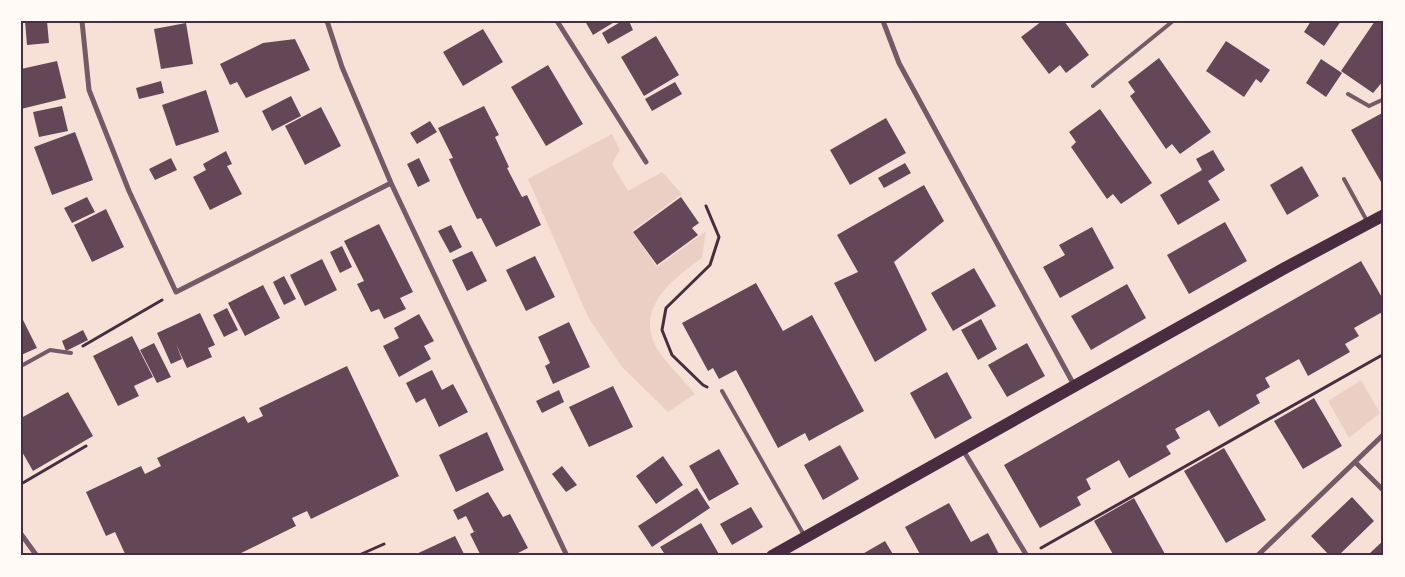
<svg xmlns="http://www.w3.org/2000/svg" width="1405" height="577" font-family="Rubik,sans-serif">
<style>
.green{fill:#ebcfc5}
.building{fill:#644757}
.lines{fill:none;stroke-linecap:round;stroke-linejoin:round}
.path{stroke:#4a2c40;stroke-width:3}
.service{stroke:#755966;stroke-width:4}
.minor{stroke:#755966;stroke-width:5}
.primary{stroke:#4a2c40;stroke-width:12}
.neatline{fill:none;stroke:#4a2c40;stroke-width:2}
</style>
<rect width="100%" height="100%" fill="#f7e1d7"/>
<path class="green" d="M612 134 620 150 612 164 628 191 662 172 682 194 632 231 657 267 706 231 702 258C671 280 631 311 660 353 670 367 684 380 695 394L668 412 622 367 588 317 528 179Z
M1361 380 1380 413 1349 438 1328 401Z"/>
<path class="building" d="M25 21H47L49 43 27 45Z
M585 21H616L593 35Z
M622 21H629L633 30 608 44 602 33Z
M1042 21H1064L1089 55 1066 73 1060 65 1049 74 1021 37Z
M1311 21H1341L1324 46 1304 32Z
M1375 21H1384V80L1373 93 1341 71Z
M186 23 193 64 161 69 154 29Z
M483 29 503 62 463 86 443 52Z
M656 36 679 75 644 96 621 57Z
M295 39 310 70 246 98 237 82 230 85 220 64 263 43Z
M1226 41 1270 70 1261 83 1256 79 1244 97 1206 71Z
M1159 58 1211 132 1180 154 1172 144 1166 149 1130 96 1135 92 1128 82Z
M1321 59 1342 73 1326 97 1306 83Z
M57 61 66 98 21 109V69Z
M548 65 583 124 546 146 511 87Z
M161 81 164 93 139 99 136 88Z
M675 82 682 94 652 111 645 99Z
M206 90 219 132 176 146 162 105Z
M291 96 301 116 272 131 262 111Z
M62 106 68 131 39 137 33 112Z
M484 106 499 135 495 137 509 167 507 168 522 197 527 195 541 225 496 247 481 218 477 219 463 190 449 159 453 158 438 128Z
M321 107 341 146 305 165 285 126Z
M1100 109 1152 183 1121 204 1113 194 1107 199 1071 147 1076 142 1069 132Z
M1384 112V187L1351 130Z
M886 118 906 153 850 185 830 150Z
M430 121 437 132 417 144 410 133Z
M75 132 93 180 52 195 34 147Z
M1213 150 1225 170 1208 181 1220 200 1178 225 1160 195 1202 170 1196 159Z
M226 151 232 164 227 166 242 194 210 210 193 177 206 170 203 164Z
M171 158 177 170 155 180 149 169Z
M419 158 430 181 418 187 407 164Z
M905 163 911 173 884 188 878 178Z
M1302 166 1319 196 1287 215 1270 185Z
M924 185 944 221 894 262 927 330 875 362 834 283 858 272 837 235Z
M87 197 95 212 72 223 64 208Z
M681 197 699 223 692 228 698 235 657 265 633 232Z
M106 209 124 247 92 262 74 225Z
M1225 222 1247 261 1189 294 1167 255Z
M379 224 413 292 400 298 406 309 384 319 379 309 371 312 357 284 364 281 344 241Z
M451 225 462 247 450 253 438 231Z
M1092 227 1114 268 1060 298 1043 267 1065 255 1059 245Z
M342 246 352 267 340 273 330 252Z
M472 251 487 281 467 291 452 260Z
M535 256 555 297 526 311 506 270Z
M322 259 337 290 305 306 290 275Z
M1361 261 1384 301V311L1354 328 1359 336 1345 344 1350 352 1308 376 1299 359 1265 378 1270 387 1256 395 1260 403 1219 427 1209 410 1175 429 1180 438 1166 446 1171 454 1129 478 1119 460 1086 479 1091 489 1077 497 1081 505 1040 528 1004 465Z
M974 268 996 306 953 331 931 293Z
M284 276 296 299 284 305 273 282Z
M756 283 783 331 812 315 864 411 809 441 805 433 778 448 736 370 719 379 713 368 708 371 682 323Z
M1127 284 1146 318 1091 350 1071 316Z
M263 285 280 318 245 336 228 303Z
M227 308 238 330 224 337 213 315Z
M200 313 215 345 208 348 212 357 187 368 176 344 182 359 171 364 157 333Z
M419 314 434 341 424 346 431 359 399 377 383 346 399 338 394 328Z
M21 316 37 348 21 355Z
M981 319 997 349 978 360 961 330Z
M569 322 590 367 553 384 545 366 550 363 538 337Z
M83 330 88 340 66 351 62 341Z
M132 336 153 377 134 386 139 396 118 406 93 356Z
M154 343 171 377 157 383 140 350Z
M1027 343 1045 376 1007 397 988 365Z
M347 366 399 476 311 519 307 511 292 518 296 526 235 556H126L115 532 106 536 86 492 141 466 145 474 161 466 157 458 244 416 248 423 263 416 259 408Z
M432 370 442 390 453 384 468 412 439 427 425 398 416 403 406 383Z
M947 372 972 418 935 439 910 393Z
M613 386 633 427 589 447 569 407Z
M559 390 564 402 542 413 536 401Z
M68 392 93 436 33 471 21 450V418Z
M1314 398 1342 446 1303 469 1274 421Z
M487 432 504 470 456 492 439 455Z
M840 445 859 479 823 500 804 465Z
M1224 448 1266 520 1226 543 1184 471Z
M719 449 739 484 709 501 689 466Z
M663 456 683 485 656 504 636 476Z
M562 466 577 485 566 492 552 474Z
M697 488 710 508 652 547 638 526Z
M488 492 503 517 510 514 528 548 512 556H481L470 534 482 528 474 532 466 516 458 520 453 510Z
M1352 497 1374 521 1338 556H1330L1311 536Z
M1134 498 1145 518 1166 556H1114L1094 521Z
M949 503 971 542 988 533 1000 556H974L972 553 967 556H921L905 527Z
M751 507 763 527 732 545 720 524Z
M701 523 720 556H666L660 547Z
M455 536 465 556H412Z
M1384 540V556H1373L1370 553Z
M885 541 894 556H859Z"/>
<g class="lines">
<path class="path" d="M706 206 719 237 710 265 666 308 662 330 672 355 703 385 707 387
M83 346 162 300
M21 484 86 446
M1041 548 1384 354
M357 556 384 544"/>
<path class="service" d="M1093 86 1173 21
M1348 94 1369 106 1384 99
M1344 179 1367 221
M21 366 50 350 71 353
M722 391 804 535"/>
<path class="minor" d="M82 21 89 90 129 191 176 292 391 183
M327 21 342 67 391 183 567 556
M557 21 646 162
M883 21 899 63 1074 385
M963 450 1027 556
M1355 462 1384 491
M21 534 37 556
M1257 556 1384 434"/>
<path class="primary" d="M772 556 1283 269 1384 215"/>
</g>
<rect width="1405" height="577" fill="none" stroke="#fffaf5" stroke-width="45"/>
<rect x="22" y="22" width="1360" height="532" class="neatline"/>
</svg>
